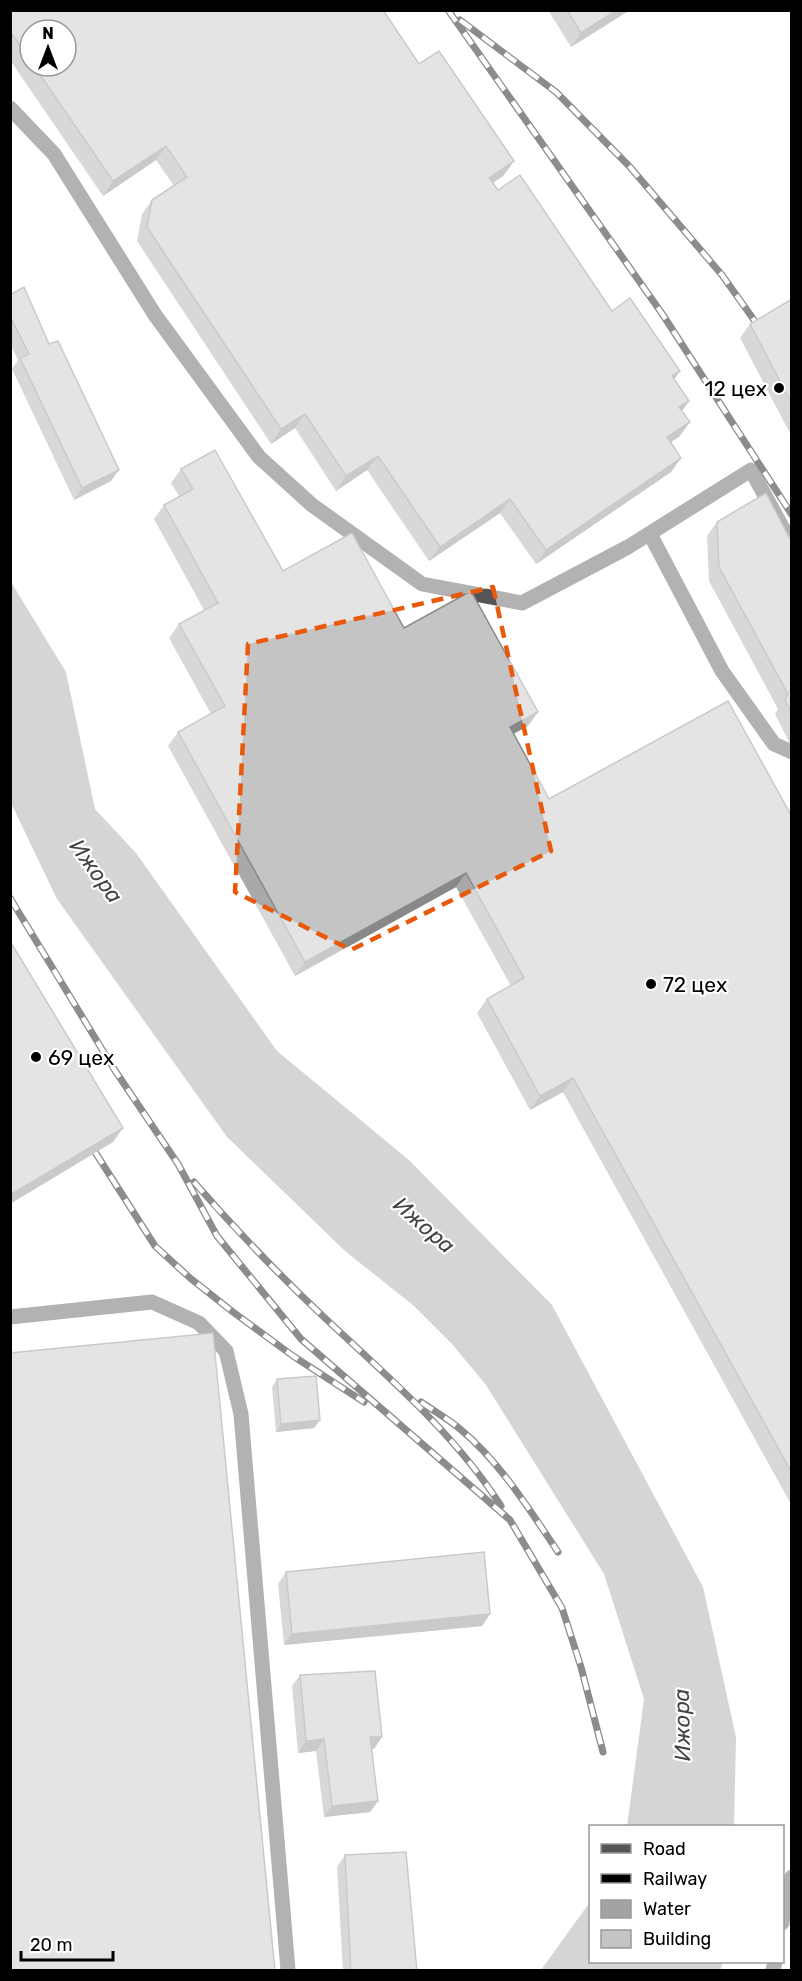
<svg xmlns="http://www.w3.org/2000/svg" width="802" height="1981" font-family="Rubik,sans-serif">
<style>
.water{fill:#a3a3a3}
.lines{fill:none;stroke-linecap:round;stroke-linejoin:round}
.minor{stroke:#555;stroke-width:15}
.rail-casing{stroke:#000;stroke-width:7}
.rail{stroke:#fff;stroke-width:4.5;stroke-dasharray:14;stroke-linecap:butt}
.wall{fill:#a9a9a9;fill-rule:evenodd}
.shaded-wall{fill:#898989}
.building{fill:#c4c4c4;stroke:#898989;stroke-width:1.5}
.marked{fill:none;stroke:#e8590c;stroke-width:4.5;stroke-dasharray:12 8;stroke-linejoin:round}
.poi-dot{fill:#000;stroke:#fff;stroke-width:2}
.labels{text-anchor:middle;dominant-baseline:central;stroke-width:4.5;stroke-linejoin:round;paint-order:stroke}
.poi-label{font-size:21px;fill:#000;stroke:#fff;text-anchor:start}
.water-label{font-size:22px;font-style:italic;fill:#444;stroke:#fff}
</style>
<rect width="100%" height="100%" fill="#fff"/>
<path class="water" d="M11 582 66 672 95 809 136 853 277 1051 409 1160 552 1305 703 1587 736 1737 734 1826H627L644 1699 604 1574 486 1385 452 1344 414 1306 345 1251 227 1137 57 899 11 803Z
M590 1902V1962H722L721 1970H541Z"/>
<g class="lines">
<path class="minor" d="M10 108 54 154 155 315 259 457 312 505 422 584 522 603 628 547 751 470 792 545
M650 534 722 671 774 744 792 752
M10 1317 152 1302 199 1323 226 1351 241 1414 288 1970
M782 1923 792 1877
M773 1970 775 1962"/>
<defs>
<path id="rail" d="M448 10 663 315 792 515
M460 20 556 92 630 167 722 275 759 327
M10 898 114 1069 178 1164 217 1236 301 1339 510 1520 562 1608 581 1667 603 1752
M95 1152 155 1246 190 1278 233 1312 293 1356 364 1402
M194 1182C236 1230 280 1276 327 1320 388 1377 455 1434 501 1506
M421 1402C434 1411 448 1419 460 1429 500 1462 529 1509 558 1552"/>
</defs>
<use href="#rail" class="rail-casing"/>
<use href="#rail" class="rail"/>
</g>
<path class="wall" d="M10 10 419 64 514 161 503 176 493 183 498 190 612 311 680 371 674 379 689 401 682 411 680 436 671 442 681 458 671 472 536 564 500 513 429 561 367 470 336 491 295 428 271 444 137 241 142 214 152 200 174 186 156 160 103 196 10 60ZM30 30 66 66H30Z
M548 10H630L571 47Z
M10 295 49 344 111 481 74 500 12 369 18 360 10 344Z
M792 299V437L740 338 750 324Z
M181 469 283 571 404 628 528 726 513 734 549 799 792 817V1506L563 1092 530 1110 477 1013 487 999 511 986 456 887 295 976 168 746 178 732 211 714 169 638 179 624 204 610 154 519 164 505 179 496 171 483Z
M717 522 792 543V748L775 714 778 709 709 581 707 536Z
M277 1379 320 1420 314 1428 276 1432 272 1387Z
M286 1572 490 1614 482 1626 284 1645 278 1584Z
M300 1675 374 1749H372L378 1801 370 1812 324 1817 316 1751 298 1753 292 1686Z
M345 1855 417 1971H343L337 1867Z"/>
<path class="shaded-wall" d="M617 10H630L571 47 581 33Z
M166 146 156 160 103 196 113 181Z
M514 161 503 176 479 192 489 178Z
M680 371 670 385 672 376Z
M689 401 679 415V407Z
M305 414 295 428 271 444 281 429Z
M690 422 680 436 657 452 667 437Z
M378 456 367 470 336 491 346 476Z
M681 458 671 472 536 564 546 550Z
M119 470 111 481 74 500 82 488Z
M510 499 500 513 429 561 440 547Z
M538 712 528 726 500 741 510 727Z
M466 873 456 887 295 976 305 962Z
M573 1078 563 1092 530 1110 540 1096Z
M123 1128 113 1142 10 1204V1195Z
M320 1420 314 1428 276 1432 281 1424Z
M490 1614 482 1626 284 1645 292 1634Z
M370 1737H382L374 1749 362 1748Z
M324 1739 316 1751 298 1753 306 1741Z
M378 1801 370 1812 324 1817 332 1806Z"/>
<path class="building" d="M10 10H383L419 64 439 51 514 161 489 178 498 190 520 175 612 311 630 298 680 371 672 376 689 401 679 407 690 422 667 437 681 458 546 550 510 499 440 547 378 456 346 476 305 414 281 429 147 227 152 200 187 177 166 146 113 181 34 66H66V30H30V60L10 31Z
M567 10H617L581 33Z
M24 287 49 344 58 341 119 470 82 488 20 358 29 354 10 316V295Z
M792 299V404L750 324Z
M215 450 283 571 352 533 404 628 471 591 538 712 510 727 549 799 728 701 792 817V1473L573 1078 540 1096 487 999 524 978 466 873 305 962 178 732 225 706 179 624 218 603 164 505 193 489 181 469Z
M766 493 792 543V713L785 700 788 694 719 567 717 522Z
M10 941 123 1128 10 1195Z
M213 1333 275 1971H10V1353Z
M316 1376 320 1420 281 1424 277 1379Z
M484 1552 490 1614 292 1634 286 1572Z
M375 1671 382 1737H370L378 1801 332 1806 324 1739 306 1741 300 1675Z
M406 1852 417 1971H351L345 1855Z"/>
<path d="M0 0H802V1981H0ZM493 587 551 851 351 950 235 892 248 644Z" fill="#fff" fill-opacity=".55" fill-rule="evenodd"/>
<path class="marked" d="M493 587 551 851 351 950 235 892 248 644Z"/>
<g class="poi-dot">
<circle cx="779" cy="388" r="6"/>
<circle cx="651" cy="984" r="6"/>
<circle cx="36" cy="1057" r="6"/>
</g>
<g class="labels">
<g class="poi-label">
<text x="767" y="388" text-anchor="end">12 цех</text>
<text x="663" y="984">72 цех</text>
<text x="48" y="1057">69 цех</text>
</g>
<g class="water-label">
<text transform="translate(96 871) rotate(54)">Ижора</text>
<text transform="translate(424 1225) rotate(41)">Ижора</text>
<text transform="translate(682 1725) rotate(-91)">Ижора</text>
</g>
</g>
<rect width="802" height="1981" fill="none" stroke="#000000" stroke-width="24"/>
<rect x="589" y="1825" width="195" height="138" fill="#ffffff" stroke="#999999" stroke-width="1.5"/>
<rect x="601" y="1844" width="30" height="9" fill="#555555" stroke="#999999" stroke-width="1.5"/>
<text x="643" y="1855" font-size="18" fill="#000000">Road</text>
<rect x="601" y="1874" width="30" height="9" fill="#000000" stroke="#999999" stroke-width="1.5"/>
<text x="643" y="1885" font-size="18" fill="#000000">Railway</text>
<rect x="601" y="1900" width="30" height="18" fill="#a3a3a3" stroke="#999999" stroke-width="1.5"/>
<text x="643" y="1915" font-size="18" fill="#000000">Water</text>
<rect x="601" y="1930" width="30" height="18" fill="#c4c4c4" stroke="#999999" stroke-width="1.5"/>
<text x="643" y="1945" font-size="18" fill="#000000">Building</text>
<g transform="translate(48 48)"><circle r="28" fill="#ffffff" stroke="#999999" stroke-width="1.5"/>
<path d="M0-4.5L10 22L0 15L-10 22Z" fill="#000000"/>
<text y="-9" font-size="16" font-weight="bold" text-anchor="middle" fill="#000000">N</text>
</g>
<path d="M21 1951v9h92v-9" fill="none" stroke="#000000" stroke-width="3"/>
<text x="30" y="1951" font-size="18" fill="#000000" stroke="#ffffff" stroke-width="4.5" paint-order="stroke">20 m</text>
</svg>
